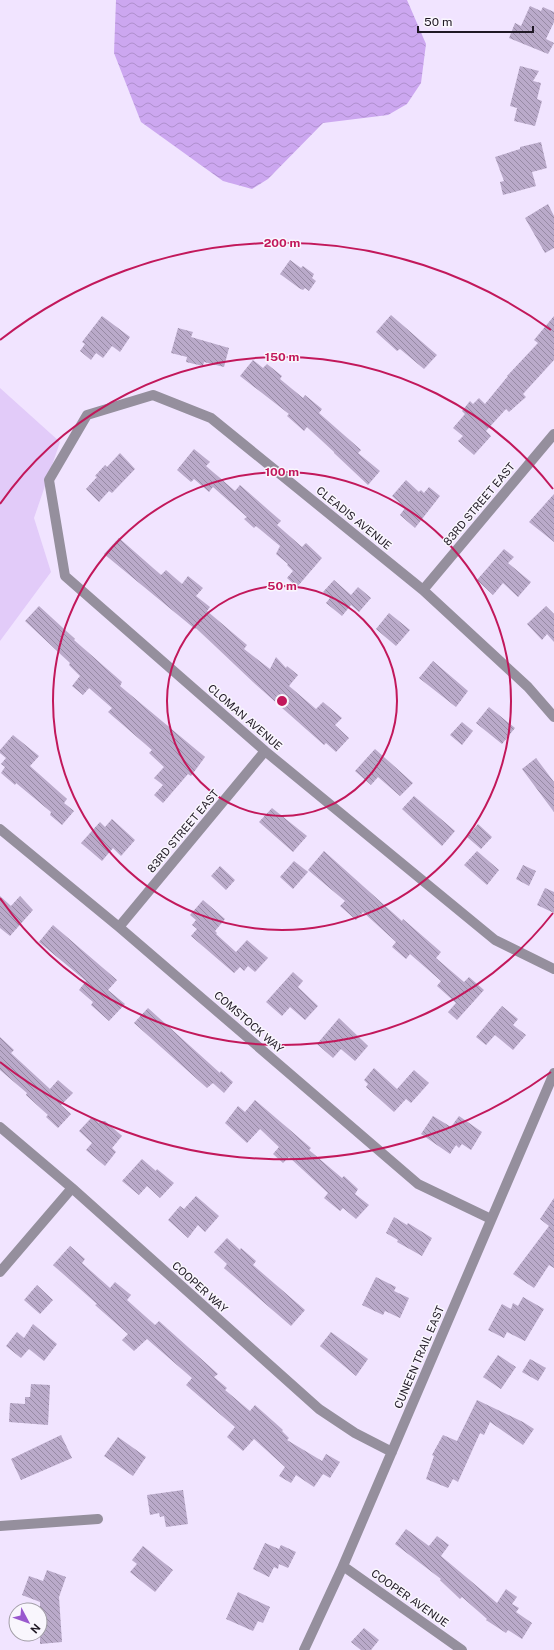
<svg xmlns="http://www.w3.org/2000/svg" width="554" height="1650" font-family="'Public Sans',sans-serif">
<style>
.green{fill:#e2cbf9}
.water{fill:url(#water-waves)}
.building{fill:url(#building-back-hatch)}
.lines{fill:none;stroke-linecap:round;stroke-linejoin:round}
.minor{stroke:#958f9d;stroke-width:10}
.ring{fill:none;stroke:#c2185b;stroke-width:2}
.labels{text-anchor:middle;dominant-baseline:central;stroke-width:3;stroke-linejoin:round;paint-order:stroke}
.street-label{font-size:11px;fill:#201925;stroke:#f9f6fd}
.centre{fill:#c2185b;stroke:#f9f6fd;stroke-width:2}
.ring-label{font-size:12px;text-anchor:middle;font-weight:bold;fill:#c2185b;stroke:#f9f6fd;stroke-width:3;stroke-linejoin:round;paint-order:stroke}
</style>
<defs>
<pattern id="water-waves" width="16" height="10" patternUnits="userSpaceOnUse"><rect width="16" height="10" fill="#cca7f0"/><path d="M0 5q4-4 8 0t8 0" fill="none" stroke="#af8fce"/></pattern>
<pattern id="building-back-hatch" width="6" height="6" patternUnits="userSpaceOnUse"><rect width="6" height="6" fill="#baaaca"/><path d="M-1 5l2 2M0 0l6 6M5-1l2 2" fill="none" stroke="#978aa4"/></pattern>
</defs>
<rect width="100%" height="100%" fill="#f1e4ff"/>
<path class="green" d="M0 388 60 442 34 518 51 572 0 641Z"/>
<path class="water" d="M116 0H407L426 44 421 83 407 104 388 115 323 123 268 179 252 189 223 181 141 122 114 53Z"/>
<path class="building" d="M530 6 541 11 543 7 554 12V22L546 39 554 43 548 54 509 38 515 23 521 26Z
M520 66 539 71 533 81 541 83 537 99 542 101 535 126 514 121 517 108 510 106Z
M541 142 547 168 532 172 536 186 503 195 500 182 504 181 495 157 520 149V147Z
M548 204 554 216V248L545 253 525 218Z
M290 260 301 268 303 266 314 274 312 278 316 281 309 291 305 288 303 290 299 288 280 274Z
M391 315 437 355 424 369 400 349 397 351 376 332Z
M102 316 130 337 120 352 112 346 103 358 96 353 91 360 80 351 85 344 82 342Z
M554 316V360L523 394 526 397 509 412 506 409 486 431 491 436 474 455 458 441 463 436 453 428 465 414 462 411 470 401 473 404 479 398 485 404 508 376H507L538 343 534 340Z
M178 328 193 332 191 337 229 348 224 367 204 362 203 366 186 362 187 357 171 353Z
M253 360 263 368 267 364 282 376 280 379 303 398 305 395 322 409 319 413 361 450 358 453 380 471 368 485 334 453V452L307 427 304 431 287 416 289 414 240 376Z
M194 449 210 462 206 466 235 491 240 485 281 521 277 525 302 547 306 543 322 558 297 587 287 578 293 571 287 565 288 564 276 554 280 546 256 526 254 528 244 519 247 517 213 487 209 492 194 479 191 482 177 470Z
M120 453 135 469 112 493 109 491 99 502 86 489 97 477 95 476 105 465 107 467Z
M406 480 419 492 421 490 424 493 429 487 440 496 415 528 400 515 405 508 392 496Z
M554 494V542L529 522Z
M119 538 161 575 166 570 182 584 188 576 203 588 196 596 210 607 207 611 247 645 244 649 270 669 276 657 286 668 287 666 298 675 289 686 316 709 323 702 342 718 335 725 349 738 336 752 326 743 324 745 253 682 196 628 195 629 104 554Z
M504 549 514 557 508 563 531 582 518 597 503 583 493 595 477 580Z
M334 580 351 595 358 587 371 598 359 612 351 605 342 616 326 603 330 598 323 592Z
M39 606 75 639 74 640 122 682 120 686 205 757 191 776 188 774 163 803 154 795 163 785 154 778 164 767 149 753 152 750 108 712 112 708 89 688 83 695 72 686 80 676 69 665 70 663 25 621Z
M546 606 554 614V642L547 634 542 640 527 624Z
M389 613 410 630 396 646 376 629Z
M433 661 468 691 456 707 419 678Z
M489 707 515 728 502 744 476 723Z
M462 722 473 731 462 745 450 735Z
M13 735 39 756 30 766 67 799 64 803 74 811 62 825 50 815 51 812 16 783 15 785 1 773 5 767 1 764 6 758 0 753V750Z
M375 749 413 783 400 796 378 777 371 785 355 771Z
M536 758 554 782V812L522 769Z
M414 796 455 831 442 846 402 809Z
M272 808 307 836 293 852 259 822Z
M112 819 135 840 121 856 113 848 102 861 81 843 100 822 105 827Z
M478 824 492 837 481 849 467 837Z
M324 851 402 921 403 919 441 952 436 958 464 982 469 977 484 990 457 1020 448 1012 456 1003 437 986 441 981 410 954 406 959 392 947 396 942 363 912 356 920 340 906 345 901 308 870Z
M477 851 499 870 487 885 464 865Z
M294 861 308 872 293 889 280 877Z
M523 865 536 871 529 886 516 879Z
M220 866 235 880 226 890 211 876Z
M545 888 554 892V913L537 905Z
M0 896 11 906 20 896 33 910 10 936 0 928Z
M203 900 225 919 215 931 217 933 216 934 236 952 247 940 268 958 255 972 248 966 244 971 240 967 234 973 191 936 197 929 192 925 196 920 190 915Z
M53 925 117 980 108 990 125 1004 109 1021 91 1005 93 1002 79 990 86 981 39 942Z
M293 972 303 981 298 987 318 1006 305 1020 290 1007 282 1016 266 1002Z
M502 1006 518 1019 513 1025 526 1035 513 1050 495 1035 486 1045 476 1037Z
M148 1008 220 1073 221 1071 233 1082 224 1093 213 1083 207 1088 134 1023Z
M339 1018 368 1046 355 1061 341 1049 333 1058 317 1044Z
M0 1037 14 1050 11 1053 50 1089 58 1080 73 1093 61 1105 71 1114 58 1128 46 1117 48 1115 26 1095 27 1093 0 1070Z
M374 1068 397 1089 414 1070 429 1083 411 1103 406 1099 394 1112 366 1087 368 1084 364 1080Z
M255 1100 311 1148 309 1150 342 1178 344 1176 358 1189 355 1194 369 1205 356 1219 343 1208 340 1211 324 1198 328 1193 289 1157 283 1163 273 1154 279 1147 260 1129 247 1143 225 1123 238 1106 245 1112Z
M433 1116 451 1127 459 1116 482 1132 471 1150 462 1144 459 1148 456 1145 450 1154 421 1134Z
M92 1117 99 1123 100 1121H105L122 1136 112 1148 116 1152 105 1166 86 1150 92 1143 79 1131Z
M142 1159 156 1171 157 1169 174 1183 160 1198 147 1186 139 1195 122 1181Z
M196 1196 219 1216 205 1232 198 1225 188 1238 168 1220 180 1206 184 1209Z
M554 1198V1268L549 1265 534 1288 513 1274 549 1226 540 1219Z
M394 1217 407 1225 408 1223 432 1238 422 1256 397 1242 398 1240 386 1233Z
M227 1238 240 1250 241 1248 256 1261 253 1265 305 1310 291 1326 224 1268 227 1264 214 1252Z
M70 1246 85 1259 82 1263 110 1288 115 1282 131 1295 127 1300 155 1325 159 1321 218 1374 214 1377 227 1388 225 1390 250 1411 255 1405 283 1430 282 1431 289 1438 287 1440 322 1461 326 1454 340 1462 330 1478 323 1474 314 1487 296 1475 291 1483 279 1476 285 1467 254 1439 243 1451 227 1437 235 1427 186 1385 192 1378 147 1339 134 1351 122 1340 128 1334 95 1305 97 1304 53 1265Z
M376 1277 396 1287 394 1291 409 1298 400 1318 385 1311 383 1315 362 1305Z
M37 1285 53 1300 40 1314 24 1300Z
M523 1297 544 1309 525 1341 507 1332 504 1338 488 1330 502 1304 511 1309 513 1303 518 1306Z
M33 1324 57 1344 44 1361 29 1349 21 1358 6 1346 17 1332 24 1338Z
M331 1332 368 1359 356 1376 320 1346Z
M498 1355 516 1367 501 1389 483 1377Z
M530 1359 546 1368 538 1381 522 1372Z
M31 1384 50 1385 48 1425 9 1422 10 1403 25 1404V1397H30Z
M477 1400 523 1422 534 1429 523 1445 490 1422 484 1435 480 1433 458 1482 453 1479 448 1488 426 1479 434 1456 432 1455 443 1435 457 1441Z
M61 1435 72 1458 21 1480 11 1459Z
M118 1437 146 1457 133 1476 104 1456Z
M183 1490 188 1524 166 1527 164 1516 160 1517 159 1513 150 1515 147 1495Z
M406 1529 429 1546 437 1536 449 1545 441 1556 497 1603 506 1589 517 1597 512 1604 519 1608 516 1612 532 1623 522 1639 508 1630 506 1633 486 1620 487 1619 462 1597 460 1599 440 1580 441 1579 395 1544Z
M265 1543 279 1549 281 1545 296 1552 288 1568 279 1564 278 1569 274 1567 269 1577 253 1569Z
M143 1546 173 1570 155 1592 130 1572 137 1564 132 1560Z
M47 1570 66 1577 59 1597 62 1642 40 1644V1602L22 1595 29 1576 43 1581Z
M238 1592 270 1607 263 1623 258 1621 253 1631 226 1619Z
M364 1628 379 1640 371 1650H361L351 1642Z"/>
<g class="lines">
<path class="minor" d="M423 590 554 434
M554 717 528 687 423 590 211 418 153 395 87 415 49 480 65 576 265 751 495 940 554 969
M0 829 119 927 418 1184 491 1219
M119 927 265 751
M0 1127 72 1188 319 1409 355 1433 392 1452
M0 1272 72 1188
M0 1526 98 1519
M343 1566 462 1650
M304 1650 343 1566 554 1073"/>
</g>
<g class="ring">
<circle cx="282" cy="701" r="115"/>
<circle cx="282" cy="701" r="229"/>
<path d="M553 913A344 344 0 0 1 0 898M0 504A344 344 0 0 1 553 489"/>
<path d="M551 1072A458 458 0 0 1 0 1062M0 340A458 458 0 0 1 551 330"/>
</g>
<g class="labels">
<g class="street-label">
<text transform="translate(479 504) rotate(-50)">83RD STREET EAST</text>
<text transform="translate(354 518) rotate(39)">CLEADIS AVENUE</text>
<text transform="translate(245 717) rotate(41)">CLOMAN AVENUE</text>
<text transform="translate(183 831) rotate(-50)">83RD STREET EAST</text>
<text transform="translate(249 1022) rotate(41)">COMSTOCK WAY</text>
<text transform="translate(200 1287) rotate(42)">COOPER WAY</text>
<text transform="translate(419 1357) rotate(-67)">CUNEEN TRAIL EAST</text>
<text transform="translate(410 1598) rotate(35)">COOPER AVENUE</text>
</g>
</g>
<circle cx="282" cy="701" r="6" class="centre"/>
<g class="ring-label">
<text x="282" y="247">200 m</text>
<text x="282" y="361">150 m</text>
<text x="282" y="476">100 m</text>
<text x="282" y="590">50 m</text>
</g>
<g transform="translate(28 1622) rotate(131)"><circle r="19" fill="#f9f6fd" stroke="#a29ea7"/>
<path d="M0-3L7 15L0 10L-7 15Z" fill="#9958ce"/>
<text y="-6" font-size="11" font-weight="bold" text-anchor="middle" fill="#201925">N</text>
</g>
<path d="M418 26v6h115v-6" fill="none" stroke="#201925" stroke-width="2"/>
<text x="424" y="26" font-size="12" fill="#201925" stroke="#f9f6fd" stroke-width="3" paint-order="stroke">50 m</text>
</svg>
